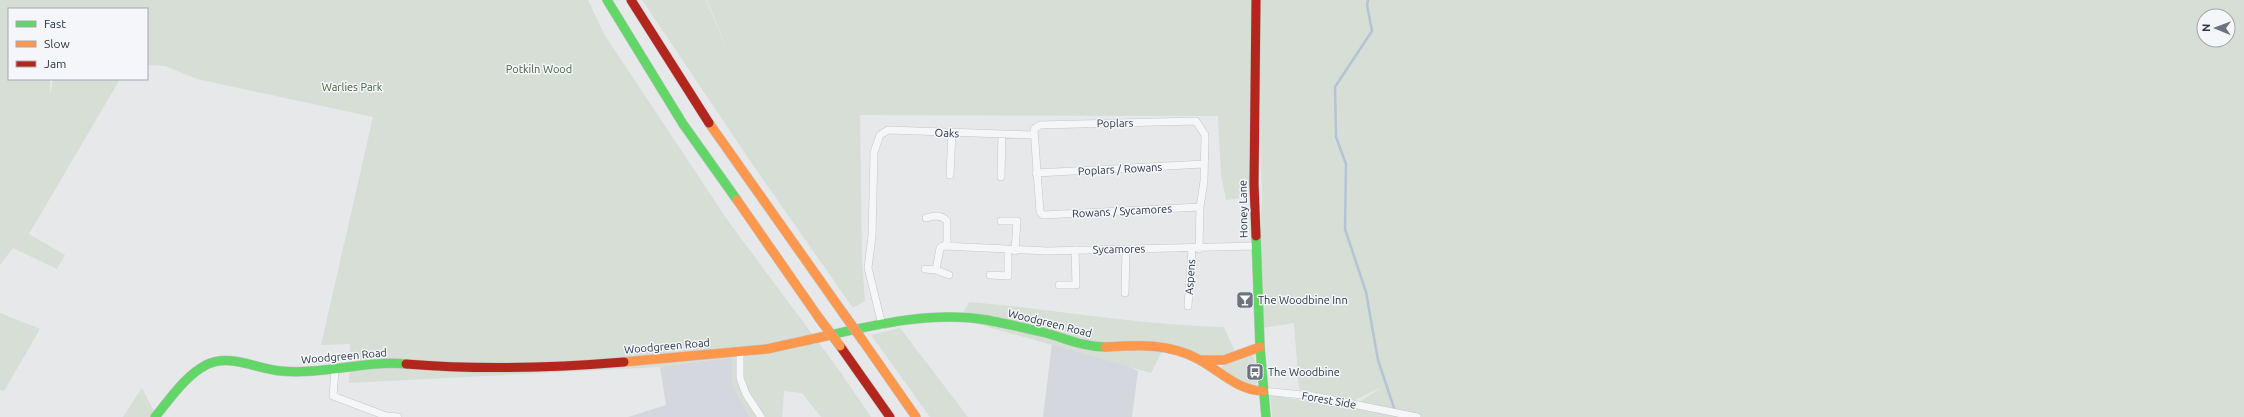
<svg xmlns="http://www.w3.org/2000/svg" width="2244" height="417" font-family="Ubuntu,sans-serif">
<style>
.built{fill:#d4d7dd}
.green{fill:#d6ded6;fill-rule:evenodd}
.lines{fill:none;stroke-linecap:round;stroke-linejoin:round}
.stream{stroke:#b4c4d5;stroke-width:2.5}
.street-casing{stroke:#c4c6c8;stroke-width:8}
.fast-casing{stroke:#c4c6c8;stroke-width:10}
.slow-casing{stroke:#c4c6c8;stroke-width:10}
.jam-casing{stroke:#c4c6c8;stroke-width:10}
.street{stroke:#f5f6f7;stroke-width:7}
.fast{stroke:#63d668;stroke-width:9}
.slow{stroke:#ff974d;stroke-width:9}
.jam{stroke:#b3261e;stroke-width:9}
.slow-bridge-casing{stroke:#b8bbbf;stroke-width:10;stroke-linecap:butt}
.slow-bridge{stroke:#ff974d;stroke-width:9}
.labels{text-anchor:middle;dominant-baseline:central;stroke-width:3;stroke-linejoin:round;paint-order:stroke}
.park-label{font-size:11px;fill:#3f6138;stroke:#f4f6f9}
.street-label{font-size:11px;fill:#2b3445;stroke:#f4f6f9}
.poi-label{font-size:11px;fill:#2b3445;stroke:#f4f6f9;text-anchor:start}
</style>
<rect width="100%" height="100%" fill="#e6e8ea"/>
<path class="built" d="M1053 335 1090 347 1138 371 1132 417H1043Z
M732 357V384L750 417H628L666 405 660 367Z"/>
<path class="green" d="M0 0H588L604 34 728 221 839 370 871 417H821L802 393 784 391 782 417H750L732 384V357L660 367 349 383 350 344 321 345 373 117 197 79 165 66 147 65V9H9V79H50V95L53 79H120L29 234 65 255 57 269 13 248 0 265Z
M642 0H706L732 62 707 0H1251L1249 181 1243 178 1249 197 1226 200 1221 174 1218 116 860 115 862 262 865 301 853 308 755 168Z
M1260 0H2244V417H1272L1270 395 1350 408 1382 387 1353 401 1299 389 1294 323 1262 328 1260 242 1262 197 1259 105ZM2204 16H2228V40H2204Z
M969 302C1054 309 1139 325 1224 327L1236 354 1200 358 1166 343 1151 373 960 319Z
M0 313 40 329 4 391 0 390Z
M900 328 968 417H930L871 335Z
M1249 356H1253L1255 361 1257 383 1254 385 1236 379 1220 368 1226 364Z
M142 388 157 417H123Z"/>
<g class="lines">
<path class="stream" d="M1368 0 1367 5 1372 31 1335 87 1336 137 1346 164 1345 229 1366 292 1378 360 1397 417"/>
<defs>
<path id="street" d="M1036 173 1204 164
M950 175 952 133
M1001 177 1002 134
M926 218C934 216 941 214 947 221V246
M1001 221H1017L1015 251
M1199 249 1200 207 1204 181 1205 135 1196 121 1040 125 1034 129 1040 212 1043 215 1200 207
M925 269 936 270 940 248 943 246 1047 251 1256 246
M936 270 949 275
M990 275 1008 276V250
M1059 285H1076L1075 250
M1125 293 1126 249
M1188 306 1192 249
M882 325 868 268 872 236 874 152 880 135 888 130 1034 135
M740 352V378L746 394 761 417
M335 370 333 396 386 416 398 417
M1263 391 1313 396 1417 417"/>
<path id="fast" d="M607 0 683 124 737 200
M1256 236 1260 347 1266 417
M826 336C877 324 934 311 987 320 1006 324 1027 328 1046 333 1067 339 1084 347 1105 347
M155 417C170 399 185 376 206 365 230 353 256 369 281 371 323 375 366 360 406 364"/>
<path id="slow" d="M709 123 843 313
M737 200 819 318
M863 341 916 417
M1105 347C1138 345 1168 343 1198 359 1219 370 1238 391 1263 391
M1200 360H1224L1260 347
M624 362 767 349 826 336"/>
<path id="jam" d="M631 0 709 123
M1256 236 1254 184 1256 0
M840 346 890 417
M406 364C478 370 552 368 624 362"/>
</defs>
<use href="#street" class="street-casing"/>
<use href="#fast" class="fast-casing"/>
<use href="#slow" class="slow-casing"/>
<use href="#jam" class="jam-casing"/>
<use href="#street" class="street"/>
<use href="#fast" class="fast"/>
<use href="#slow" class="slow"/>
<use href="#jam" class="jam"/>
<defs>
<path id="slow-bridge" d="M843 313 863 341
M819 318 840 346"/>
</defs>
<use href="#slow-bridge" class="slow-bridge-casing"/>
<use href="#slow-bridge" class="slow-bridge"/>
</g>
<defs>
<symbol id="bar-square" viewBox="-11 -11 22 22"><rect x="-9" y="-9" width="18" height="18" rx="4" fill="#6c737f" stroke="#f4f6f9"/><path d="M-6-5H6L.8 .8V4.5H3.5V6h-7V4.5H-.8V.8Z" fill="#fff"/></symbol>
<symbol id="bus-square" viewBox="-11 -11 22 22"><rect x="-9" y="-9" width="18" height="18" rx="4" fill="#6c737f" stroke="#f4f6f9"/><path d="M-5-6H5V4H4V6H2V4H-2V6H-4V4H-5ZM-3.5-4V0h7V-4ZM-3.5 1.2v1.5H-2V1.2ZM2 1.2v1.5H3.5V1.2Z" fill="#fff"/></symbol>
</defs>
<g fill-rule="evenodd">
<use href="#bar-square" x="1235" y="290" width="20" height="20"/>
<use href="#bus-square" x="1245" y="362" width="20" height="20"/>
</g>
<g class="labels">
<g class="park-label">
<text x="539" y="69">Potkiln Wood</text>
<text x="352" y="87">Warlies Park</text>
</g>
<g class="street-label">
<text transform="translate(1115 123) rotate(-1)">Poplars</text>
<text transform="translate(947 133) rotate(2)">Oaks</text>
<text transform="translate(1120 169) rotate(-3)">Poplars / Rowans</text>
<text transform="translate(1243 209) rotate(-91)">Honey Lane</text>
<text transform="translate(1122 211) rotate(-3)">Rowans / Sycamores</text>
<text transform="translate(1119 249) rotate(-1)">Sycamores</text>
<text transform="translate(1190 277) rotate(-86)">Aspens</text>
<text transform="translate(1050 323) rotate(14)">Woodgreen Road</text>
<text transform="translate(667 346) rotate(-5)">Woodgreen Road</text>
<text transform="translate(344 356) rotate(-5)">Woodgreen Road</text>
<text transform="translate(1329 400) rotate(10)">Forest Side</text>
</g>
<g class="poi-label">
<text x="1258" y="300">The Woodbine Inn</text>
<text x="1268" y="372">The Woodbine</text>
</g>
</g>
<rect x="8" y="8" width="140" height="72" fill="#f4f6f9" stroke="#a4a8b1"/>
<rect x="16" y="21" width="20" height="6" fill="#63d668" stroke="#a4a8b1"/>
<text x="44" y="28" font-size="12" fill="#2b3445">Fast</text>
<rect x="16" y="41" width="20" height="6" fill="#ff974d" stroke="#a4a8b1"/>
<text x="44" y="48" font-size="12" fill="#2b3445">Slow</text>
<rect x="16" y="61" width="20" height="6" fill="#b3261e" stroke="#a4a8b1"/>
<text x="44" y="68" font-size="12" fill="#2b3445">Jam</text>
<g transform="translate(2216 28) rotate(271)"><circle r="19" fill="#f4f6f9" stroke="#a4a8b1"/>
<path d="M0-3L7 15L0 10L-7 15Z" fill="#6c737f"/>
<text y="-6" font-size="11" font-weight="bold" text-anchor="middle" fill="#2b3445">N</text>
</g>
</svg>
